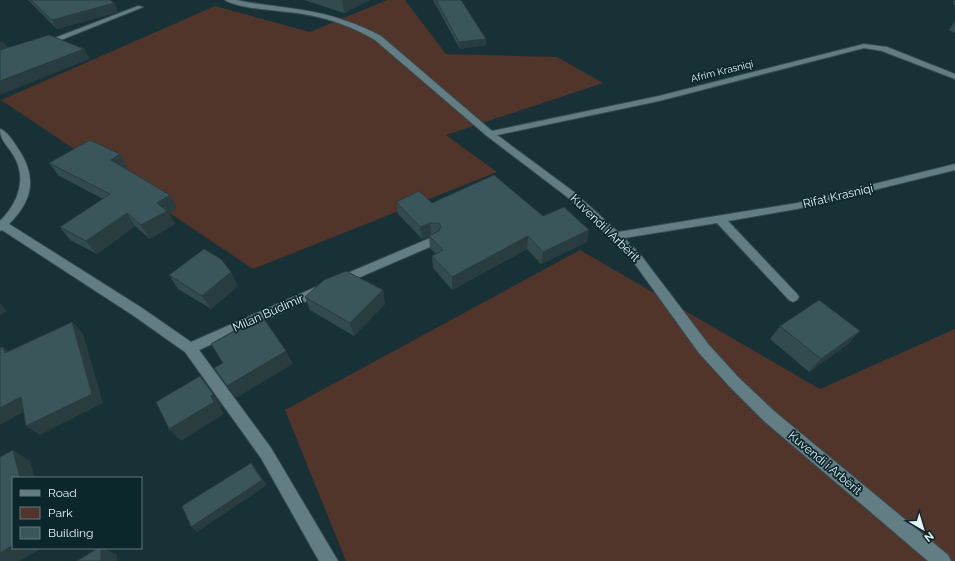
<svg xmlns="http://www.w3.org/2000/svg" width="955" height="561" font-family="Raleway,sans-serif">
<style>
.green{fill:#51342a}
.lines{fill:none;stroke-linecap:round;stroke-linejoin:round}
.minor-casing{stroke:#364d51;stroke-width:2}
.minor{fill:#627e84;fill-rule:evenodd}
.wall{fill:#334a4e}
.shaded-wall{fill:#293c40}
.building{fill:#3b565b;stroke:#293c40}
.labels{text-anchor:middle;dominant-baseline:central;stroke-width:3.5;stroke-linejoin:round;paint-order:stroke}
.far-street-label{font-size:10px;fill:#e3f2f5;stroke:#0c272c}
.street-label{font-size:12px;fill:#e3f2f5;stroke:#0c272c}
</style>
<rect width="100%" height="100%" fill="#173136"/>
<path class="green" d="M387 0H405L446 54 557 57 603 83 446 135 497 172 253 269 1 100 215 6 310 32Z
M580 250 820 389 955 329V561H346L285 410Z"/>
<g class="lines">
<defs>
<path id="minor" d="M225 0H236C258 5 280 6 302 10 330 14 356 23 381 36L492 131 659 96 864 44 887 47 955 74V79L882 51 864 48 659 101 497 135 574 192 618 232 797 203 955 164V170L797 209 728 221 797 294 799 297 797 300 793 302 789 300 717 223 624 238 640 254 709 345 739 378 774 411 948 555 951 561H928L764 421 729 386 699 353 632 260 591 219 566 196 487 136 375 40C353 27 329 18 303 14 285 11 238 9 225 0Z
M138 6 143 7 46 46H43L39 44Z
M0 129C7 131 13 141 17 147 37 176 34 199 9 224L142 308 191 342 316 287 320 285 324 287 326 290 324 293 199 350 271 448 338 561H319L261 458 185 352 134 316 2 230 0 231V221C19 202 28 177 12 153 7 145 0 140 0 129Z
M435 236 439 237 441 240 439 243 344 284 340 286 336 284 334 281 336 278Z"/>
</defs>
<use href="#minor" class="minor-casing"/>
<use href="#minor" class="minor"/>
</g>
<path class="wall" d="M28 0H110L114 3 118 12 57 29Z
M304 0H370L344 13Z
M433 0H461L486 39V45L460 49Z
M955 0V5H954L953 2Z
M955 21V33L949 30Z
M120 154 128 168 126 169 170 195 177 208 169 214 175 224 150 239 135 226 97 254 70 240 60 227 103 199 59 176 49 163Z
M396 202 432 203 543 216 587 242 541 264 527 249 452 290 433 268 432 256 436 254 430 248 429 236 422 239 398 214Z
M169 275 238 286 211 309 178 289Z
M383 290 385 304 354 336 310 310 305 297Z
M780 326 860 331 848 344 809 372 770 339Z"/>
<path class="shaded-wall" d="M344 0H370L344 13 342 1Z
M114 3 118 12 57 29 52 20Z
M486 39V45L460 49 459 42Z
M3 41 10 52 0 56V42Z
M84 49 90 59 0 95V81Z
M120 154 128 168 119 173 111 160Z
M170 195 177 208 169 214 175 224 150 239 141 225 157 203Z
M127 213 135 226 97 254 86 241Z
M430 223 431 236 422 239 420 227Z
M589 230 587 242 541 264 543 252Z
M528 236 527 249 452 290V277Z
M231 272 238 286 211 309 202 296Z
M383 290 385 304 354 336 350 323Z
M0 303 7 311 0 315Z
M72 322 83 333 103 403 40 435 26 426Z
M860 331 848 344 809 372 821 359Z
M3 347 16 357 5 353Z
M286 351 293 364 236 398 227 386Z
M200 376 222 406 220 408 224 414 181 441 169 429Z
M21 397 34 406 0 425V408Z
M13 450 30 461 35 478H20Z
M251 463 256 469 267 485 197 532 191 527Z
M13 545V548H42L20 561H0V553Z
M101 548H103L117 555V561H101Z"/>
<path class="building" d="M31 0H110L114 3 52 20Z
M436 0H461L486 39 459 42Z
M49 35 84 49 0 81V50Z
M90 140 120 154 111 160 170 195 157 203 167 211 141 225 127 213 86 241 60 227 110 194 49 163Z
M494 175 543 216 564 207 589 230 543 252 528 236 452 277 432 256 443 250 429 236 439 231 441 226 439 223H430L420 227 396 202 419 191 432 203Z
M204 249 221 259 231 272 202 296 169 275Z
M346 271 383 290 350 323 305 297 324 280Z
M819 300 860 331 821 359 780 326Z
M255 319H264L286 351 227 386 214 368 223 363 211 344Z
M72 322 92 394 26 426 21 397 0 408V348L3 347 5 353Z
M200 376 213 394 211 396 214 402 169 429 156 402Z
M13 450 20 478H13V545L0 553V457Z
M251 463 262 480 191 527 182 506Z
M98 548H101V561H77Z"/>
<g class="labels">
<g class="far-street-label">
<text transform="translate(722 71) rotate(-14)">Afrim Krasniqi</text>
</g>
<g class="street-label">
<text transform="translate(838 196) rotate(-13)">Rifat Krasniqi</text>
<text transform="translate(605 228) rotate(44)">Kuvendi i Arbërit</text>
<text transform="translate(268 313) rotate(-24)">Milan Budimir</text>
<text transform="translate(825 463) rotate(40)">Kuvendi i Arbërit</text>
</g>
</g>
<rect x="12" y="477" width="130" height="72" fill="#0c272c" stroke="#62787c"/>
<rect x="20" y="490" width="20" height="6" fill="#627e84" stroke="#62787c"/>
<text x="48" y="497" font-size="12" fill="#e3f2f5">Road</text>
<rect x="20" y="507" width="20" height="12" fill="#51342a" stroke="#62787c"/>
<text x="48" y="517" font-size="12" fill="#e3f2f5">Park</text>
<rect x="20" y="527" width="20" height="12" fill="#3b565b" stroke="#62787c"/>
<text x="48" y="537" font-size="12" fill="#e3f2f5">Building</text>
<g transform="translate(923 529) rotate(142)" stroke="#0c272c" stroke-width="3" paint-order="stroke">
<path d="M0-3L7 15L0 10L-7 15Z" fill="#e3f2f5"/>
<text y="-6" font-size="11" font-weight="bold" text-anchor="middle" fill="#e3f2f5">N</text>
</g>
</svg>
